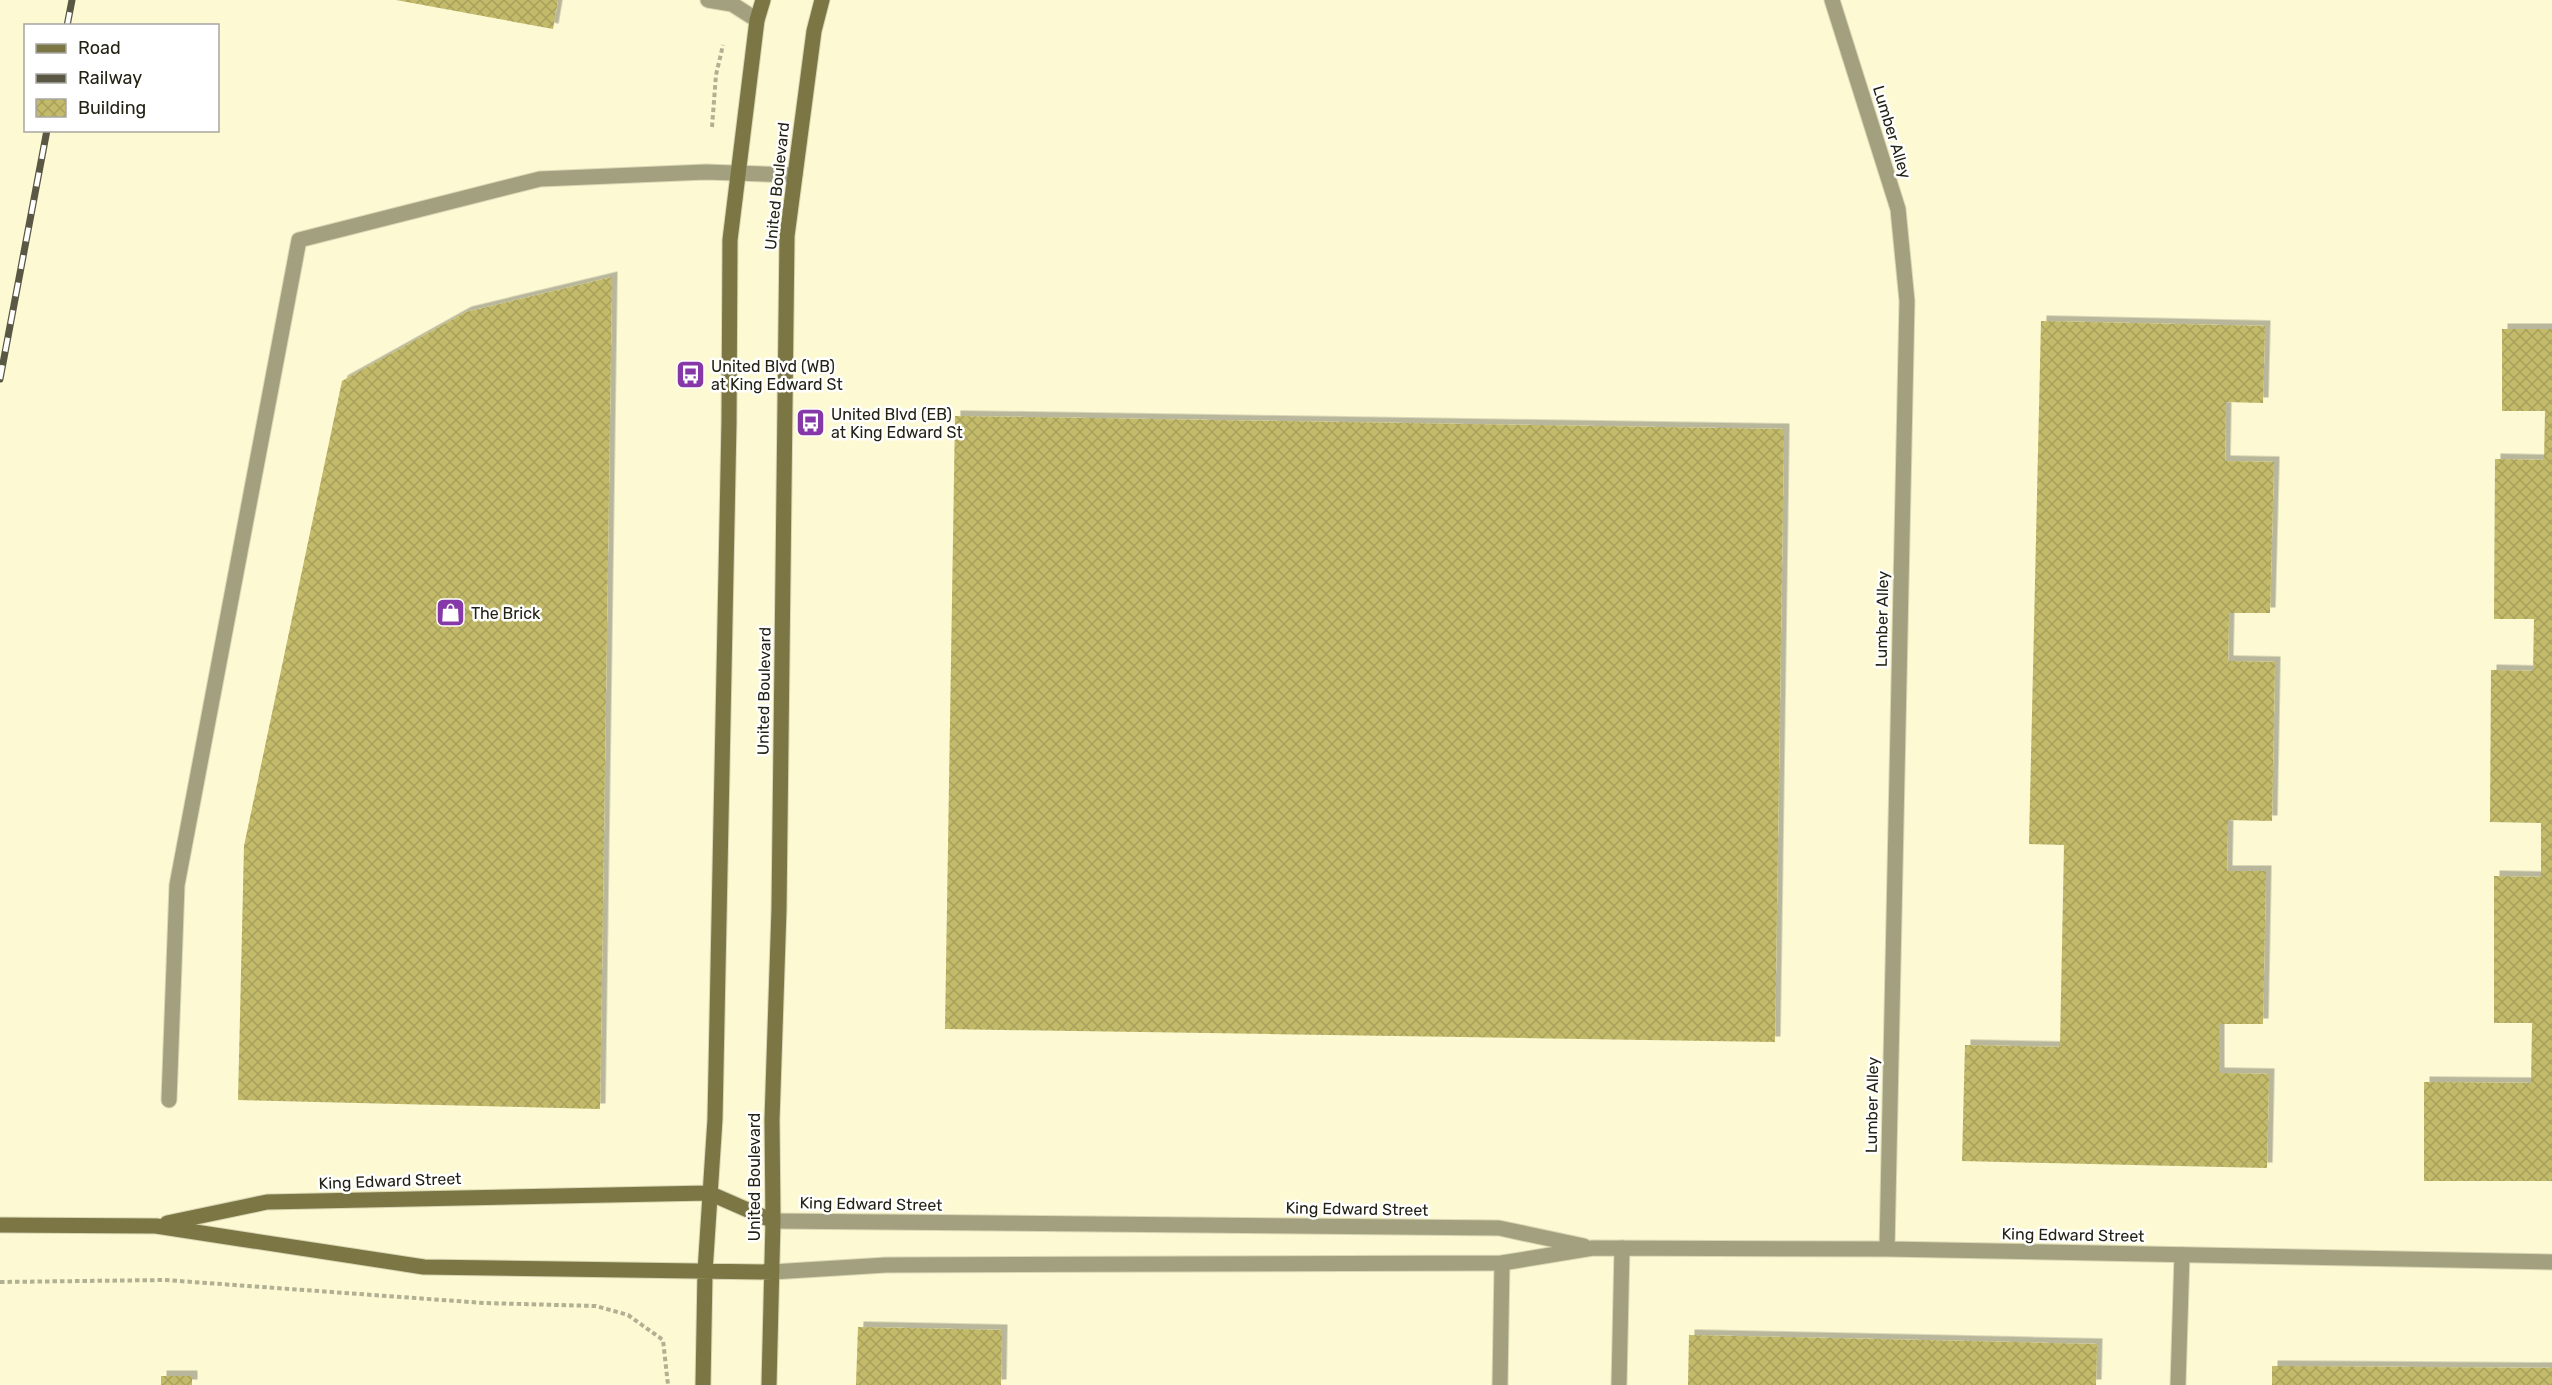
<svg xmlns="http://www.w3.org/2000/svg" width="2552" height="1385" font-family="Rubik,sans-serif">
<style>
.building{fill:url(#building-cross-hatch);filter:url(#shadow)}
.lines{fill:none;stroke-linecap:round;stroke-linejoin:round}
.lane-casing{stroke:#d9d7b4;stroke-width:17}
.street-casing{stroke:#d9d7b4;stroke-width:17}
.secondary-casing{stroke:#d9d7b4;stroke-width:17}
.path{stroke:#b2b092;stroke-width:4;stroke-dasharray:4.5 3;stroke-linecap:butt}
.lane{stroke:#a3a07f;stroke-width:15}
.street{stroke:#a3a07f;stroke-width:15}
.secondary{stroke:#7b7644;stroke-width:15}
.rail-casing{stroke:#5a5844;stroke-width:7}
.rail{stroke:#fff;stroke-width:4.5;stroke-dasharray:14;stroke-linecap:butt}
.labels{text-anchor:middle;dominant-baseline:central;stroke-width:5;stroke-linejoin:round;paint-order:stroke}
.street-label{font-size:16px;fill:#232214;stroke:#fff}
.poi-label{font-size:16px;fill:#232214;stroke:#fff;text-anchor:start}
</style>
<defs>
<pattern id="building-cross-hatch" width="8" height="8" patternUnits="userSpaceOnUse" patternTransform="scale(1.5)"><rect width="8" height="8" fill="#c3bb6a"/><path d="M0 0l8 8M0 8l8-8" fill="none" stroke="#a7a05b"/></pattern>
<filter id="shadow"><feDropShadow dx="5.5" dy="-5.5" stdDeviation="0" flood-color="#0004"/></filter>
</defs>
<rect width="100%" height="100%" fill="#fcf9d3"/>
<path class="building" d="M396 0H558L553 29Z
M612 277 600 1109 238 1100 244 846 342 381 466 312Z
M2041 321 2265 326 2263 403 2226 402 2225 461 2274 462 2270 613H2229L2228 661 2275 662 2272 821 2228 820 2227 871H2266L2263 1024H2219V1073L2269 1074 2267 1168 1962 1161 1965 1045 2060 1047 2064 845 2029 844Z
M2502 329H2552V1181H2424V1082L2531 1083 2532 1023H2494V876L2541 877V823L2490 822 2491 670 2533 671 2534 619H2494L2495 459 2544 460 2545 411H2502Z
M955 416 1784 429 1775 1042 945 1029Z
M858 1327 1002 1330 1001 1385H856Z
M1689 1335 2097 1344 2096 1385H1688Z
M2272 1366 2552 1368V1385H2272Z
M161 1376H192V1385H161Z"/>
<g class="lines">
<defs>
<path id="lane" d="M708 0 732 4 757 20
M169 1100 177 885 299 240 540 179 706 172 795 175
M1500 1385 1502 1263
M1619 1385 1622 1248
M2178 1385 2182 1255"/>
<path id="street" d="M1832 0 1898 209 1907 301 1887 1249
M773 1221 1499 1228 1584 1246
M772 1272 886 1265 1502 1263 1593 1248 1887 1249 2552 1262"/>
<path id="secondary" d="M167 1223 267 1202 709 1193 773 1221
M0 1225 156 1226 424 1267 772 1272
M703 1385 705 1272 715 1119 729 422 730 240 757 20 763 0
M769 1385 773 1221 772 1120 779 909 787 236 814 31 822 0"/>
</defs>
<use href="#lane" class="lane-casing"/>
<use href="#street" class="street-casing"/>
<use href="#secondary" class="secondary-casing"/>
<path class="path" d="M712 127 716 75 723 45
M0 1282 165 1280 484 1303 596 1306 628 1315 663 1340 668 1385"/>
<use href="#lane" class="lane"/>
<use href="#street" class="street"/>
<use href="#secondary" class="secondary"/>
<defs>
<path id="rail" d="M67 26 72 0
M0 379 47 130"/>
</defs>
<use href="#rail" class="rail-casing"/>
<use href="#rail" class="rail"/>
</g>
<defs>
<symbol id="bus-square" viewBox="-11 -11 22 22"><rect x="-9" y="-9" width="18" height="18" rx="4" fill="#8638a8" stroke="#fff"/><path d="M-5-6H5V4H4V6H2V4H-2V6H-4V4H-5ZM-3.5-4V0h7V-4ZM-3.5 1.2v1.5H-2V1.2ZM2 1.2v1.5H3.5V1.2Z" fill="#fff"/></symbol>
<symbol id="shop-square" viewBox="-11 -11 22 22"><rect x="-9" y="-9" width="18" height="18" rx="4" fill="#8638a8" stroke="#fff"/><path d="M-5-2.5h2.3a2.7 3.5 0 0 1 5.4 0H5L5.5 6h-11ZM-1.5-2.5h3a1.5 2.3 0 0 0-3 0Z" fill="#fff"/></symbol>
</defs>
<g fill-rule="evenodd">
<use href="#bus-square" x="674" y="358" width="33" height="33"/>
<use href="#bus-square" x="794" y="406" width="33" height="33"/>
<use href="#shop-square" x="434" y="596" width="33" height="33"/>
</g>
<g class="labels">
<g class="street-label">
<text transform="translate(1892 132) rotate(73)">Lumber Alley</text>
<text transform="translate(777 186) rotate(-84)">United Boulevard</text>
<text transform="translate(1882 619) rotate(-89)">Lumber Alley</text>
<text transform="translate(764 691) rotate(-89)">United Boulevard</text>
<text transform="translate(1872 1105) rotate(-89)">Lumber Alley</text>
<text transform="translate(754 1177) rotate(-90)">United Boulevard</text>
<text transform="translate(390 1181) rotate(-2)">King Edward Street</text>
<text transform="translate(871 1204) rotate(1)">King Edward Street</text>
<text transform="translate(1357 1209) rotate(1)">King Edward Street</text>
<text transform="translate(2073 1235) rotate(1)">King Edward Street</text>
</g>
<g class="poi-label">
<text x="711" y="366">United Blvd (WB)<tspan x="711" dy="18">at King Edward St</tspan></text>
<text x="831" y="414">United Blvd (EB)<tspan x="831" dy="18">at King Edward St</tspan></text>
<text x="471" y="613">The Brick</text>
</g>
</g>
<rect x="24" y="24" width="195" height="108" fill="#ffffff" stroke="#a7a7a1" stroke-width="1.5"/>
<rect x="36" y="44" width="30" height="9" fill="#7b7644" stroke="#a7a7a1" stroke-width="1.5"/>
<text x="78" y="54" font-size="18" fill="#232214">Road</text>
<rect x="36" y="74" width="30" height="9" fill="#5a5844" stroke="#a7a7a1" stroke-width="1.5"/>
<text x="78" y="84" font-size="18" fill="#232214">Railway</text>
<rect x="36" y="99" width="30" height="18" fill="url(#building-cross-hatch)" stroke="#a7a7a1" stroke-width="1.5"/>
<text x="78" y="114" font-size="18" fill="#232214">Building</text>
</svg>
